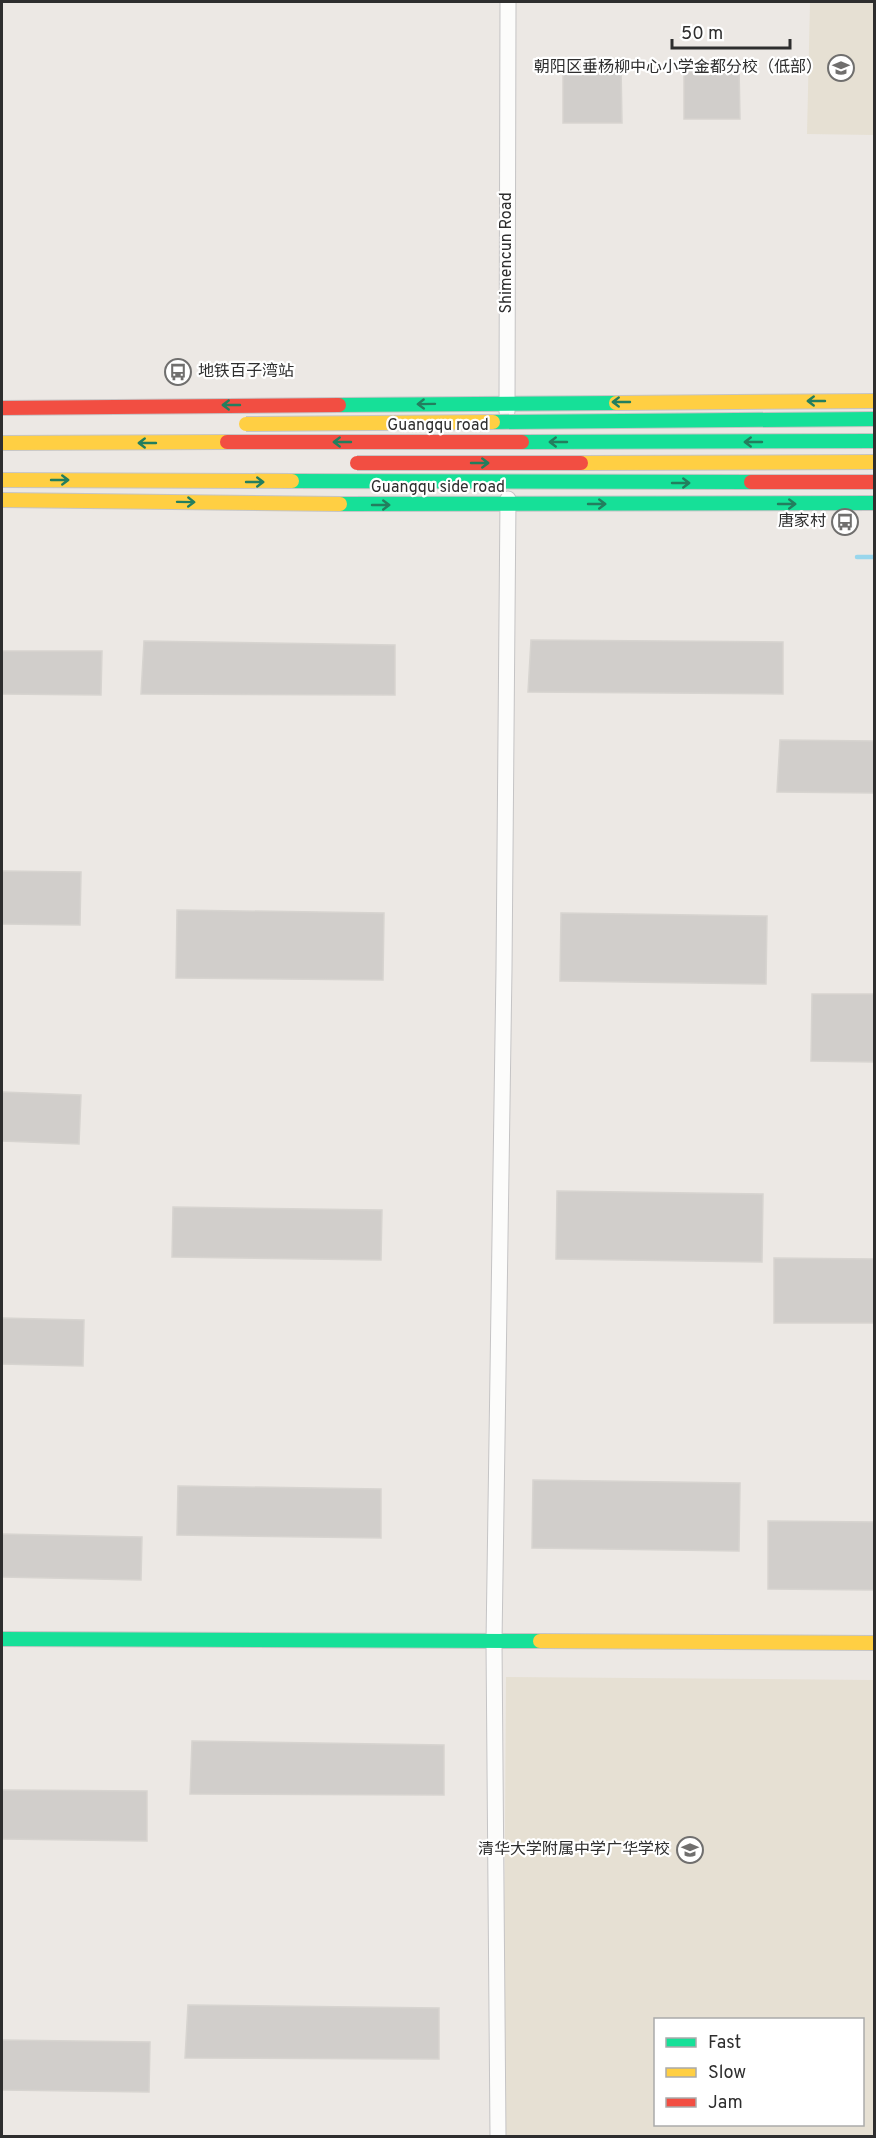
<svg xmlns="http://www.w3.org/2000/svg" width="876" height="2138" font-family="Overpass,'Noto Sans SC',sans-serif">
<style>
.education{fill:#e6e0d3;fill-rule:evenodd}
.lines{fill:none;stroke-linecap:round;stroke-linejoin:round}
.stream{stroke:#99d6ec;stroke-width:4.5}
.building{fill:#d1cecb;stroke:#d7d4d0;stroke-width:1.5}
.street-casing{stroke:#c5c4c5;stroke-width:17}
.fast-casing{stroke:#c5c4c5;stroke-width:16}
.slow-casing{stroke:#c5c4c5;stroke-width:16}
.jam-casing{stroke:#c5c4c5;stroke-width:16}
.street{stroke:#fcfcfb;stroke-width:15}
.fast{stroke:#16e098;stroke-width:14}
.slow{stroke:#ffcf43;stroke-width:14}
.jam{stroke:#f24e42;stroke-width:14}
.fast-bridge-casing{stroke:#c6c5c4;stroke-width:16;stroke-linecap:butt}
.slow-bridge-casing{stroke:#c6c5c4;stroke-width:16;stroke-linecap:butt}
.jam-bridge-casing{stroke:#c6c5c4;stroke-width:16;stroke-linecap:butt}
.fast-bridge{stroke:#16e098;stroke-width:14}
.slow-bridge{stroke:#ffcf43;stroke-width:14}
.jam-bridge{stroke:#f24e42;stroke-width:14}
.oneway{stroke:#237e5e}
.labels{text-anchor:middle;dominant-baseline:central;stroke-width:4.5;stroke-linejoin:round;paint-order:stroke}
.poi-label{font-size:16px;fill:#2e2e2e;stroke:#fff;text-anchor:end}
.street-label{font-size:16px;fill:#2e2e2e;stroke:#fff}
</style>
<rect width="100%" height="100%" fill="#ece8e4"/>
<path class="education" d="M810 2H874V135L807 134Z
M506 1677 874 1680V2136H503ZM656 2020H862V2124H656Z"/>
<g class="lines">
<path class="stream" d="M857 557H874"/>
</g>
<path class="building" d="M621 66 622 123H563V67Z
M739 66 740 119H684V67Z
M531 640 783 642V694L528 692Z
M144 641 395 645V695L141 694Z
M2 651H102L101 695 2 694Z
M780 740 874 741V793L777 792Z
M2 871 81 872 80 925 2 924Z
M177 910 384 913 383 980 176 978Z
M561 913 767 916 766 984 560 981Z
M812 994H874V1062L811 1061Z
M2 1092 81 1095 79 1144 2 1141Z
M557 1191 763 1194 762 1262 556 1259Z
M173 1207 382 1210 381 1260 172 1257Z
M774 1258 874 1259V1323H774Z
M2 1318 84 1320 83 1366 2 1364Z
M533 1480 740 1483 739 1551 532 1548Z
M178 1486 381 1489V1538L177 1535Z
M768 1521 874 1522V1590L768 1589Z
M2 1534 142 1537 141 1580 2 1577Z
M192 1741 444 1745V1795L190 1794Z
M2 1790 147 1791V1841L2 1839Z
M188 2005 439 2008V2059L185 2058Z
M2 2040 150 2042 149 2092 2 2090Z"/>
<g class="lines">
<defs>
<path id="street" d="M507 412 508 2
M498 2136 494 1642 504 969 508 499"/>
<path id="fast" d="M339 405 616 403
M340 504 874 503
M2 1639 540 1641"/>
<path id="slow" d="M616 403 874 401
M2 500 340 504
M540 1641 874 1643"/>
<path id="jam" d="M2 408 339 405"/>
</defs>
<use href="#street" class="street-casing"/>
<use href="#fast" class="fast-casing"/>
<use href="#slow" class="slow-casing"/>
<use href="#jam" class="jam-casing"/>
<use href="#street" class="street"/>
<use href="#fast" class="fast"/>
<use href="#slow" class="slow"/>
<use href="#jam" class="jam"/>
<defs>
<path id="fast-bridge" d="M493 422 874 419
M522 442 874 441
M292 481 751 482"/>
<path id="slow-bridge" d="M246 424 493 422
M2 443 227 442
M581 463 874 462
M2 480 292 481"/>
<path id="jam-bridge" d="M227 442H522
M357 463H581
M751 482H874"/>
</defs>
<use href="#fast-bridge" class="fast-bridge-casing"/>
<use href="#slow-bridge" class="slow-bridge-casing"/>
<use href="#jam-bridge" class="jam-bridge-casing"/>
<use href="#fast-bridge" class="fast-bridge"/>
<use href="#slow-bridge" class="slow-bridge"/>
<use href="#jam-bridge" class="jam-bridge"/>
</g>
<defs><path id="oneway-shaft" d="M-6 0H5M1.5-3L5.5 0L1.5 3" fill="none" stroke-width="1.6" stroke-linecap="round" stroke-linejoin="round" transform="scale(1.5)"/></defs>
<g class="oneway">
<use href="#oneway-shaft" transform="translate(816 401) rotate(180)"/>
<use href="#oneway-shaft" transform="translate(621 402) rotate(180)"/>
<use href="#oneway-shaft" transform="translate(426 404) rotate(179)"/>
<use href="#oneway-shaft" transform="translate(231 405) rotate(180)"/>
<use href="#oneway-shaft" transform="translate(342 442) rotate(180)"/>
<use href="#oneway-shaft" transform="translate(558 442) rotate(180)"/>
<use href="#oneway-shaft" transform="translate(753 442) rotate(180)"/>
<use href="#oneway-shaft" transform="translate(147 443) rotate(180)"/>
<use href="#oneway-shaft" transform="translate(480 463)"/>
<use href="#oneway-shaft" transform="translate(60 480)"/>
<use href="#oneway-shaft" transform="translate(255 482)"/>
<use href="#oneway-shaft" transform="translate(681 483)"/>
<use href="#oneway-shaft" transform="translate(186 502) rotate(1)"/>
<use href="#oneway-shaft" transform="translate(597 504)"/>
<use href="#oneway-shaft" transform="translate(787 504)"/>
<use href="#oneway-shaft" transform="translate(381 505)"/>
</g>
<defs>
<symbol id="school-ring" viewBox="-11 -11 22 22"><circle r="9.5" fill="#fff" stroke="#706f6e" stroke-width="1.5"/><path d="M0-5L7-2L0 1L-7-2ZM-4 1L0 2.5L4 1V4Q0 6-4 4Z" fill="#706f6e"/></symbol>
<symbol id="bus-ring" viewBox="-11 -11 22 22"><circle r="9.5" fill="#fff" stroke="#706f6e" stroke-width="1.5"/><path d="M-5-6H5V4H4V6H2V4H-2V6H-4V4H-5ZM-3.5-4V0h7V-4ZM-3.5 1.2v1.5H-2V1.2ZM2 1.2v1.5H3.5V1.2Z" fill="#706f6e"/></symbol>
</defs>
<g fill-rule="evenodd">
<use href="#school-ring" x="826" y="53" width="30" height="30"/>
<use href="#bus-ring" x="163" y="357" width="30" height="30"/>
<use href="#bus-ring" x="830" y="507" width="30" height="30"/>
<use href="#school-ring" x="675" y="1835" width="30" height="30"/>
</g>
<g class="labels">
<g class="poi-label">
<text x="822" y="68">朝阳区垂杨柳中心小学金都分校（低部）</text>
<text x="198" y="372" text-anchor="start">地铁百子湾站</text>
<text x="826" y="522">唐家村</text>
<text x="670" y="1850">清华大学附属中学广华学校</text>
</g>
<g class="street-label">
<text transform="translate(507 253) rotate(-90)">Shimencun Road</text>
<text x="438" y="426">Guangqu road</text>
<text x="438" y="488">Guangqu side road</text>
</g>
</g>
<rect width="876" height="2138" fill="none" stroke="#2e2e2e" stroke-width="6"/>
<rect x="654" y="2018" width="210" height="108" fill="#ffffff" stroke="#ababab" stroke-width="1.5"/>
<rect x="666" y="2038" width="30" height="9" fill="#16e098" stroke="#ababab" stroke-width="1.5"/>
<text x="708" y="2048" font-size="18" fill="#2e2e2e">Fast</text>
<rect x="666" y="2068" width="30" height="9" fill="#ffcf43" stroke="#ababab" stroke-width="1.5"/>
<text x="708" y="2078" font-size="18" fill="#2e2e2e">Slow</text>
<rect x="666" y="2098" width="30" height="9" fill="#f24e42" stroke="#ababab" stroke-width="1.5"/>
<text x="708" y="2108" font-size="18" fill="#2e2e2e">Jam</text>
<path d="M672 39v9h118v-9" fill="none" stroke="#2e2e2e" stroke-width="3"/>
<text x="681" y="39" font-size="18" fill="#2e2e2e" stroke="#ffffff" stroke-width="4.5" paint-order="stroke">50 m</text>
</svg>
